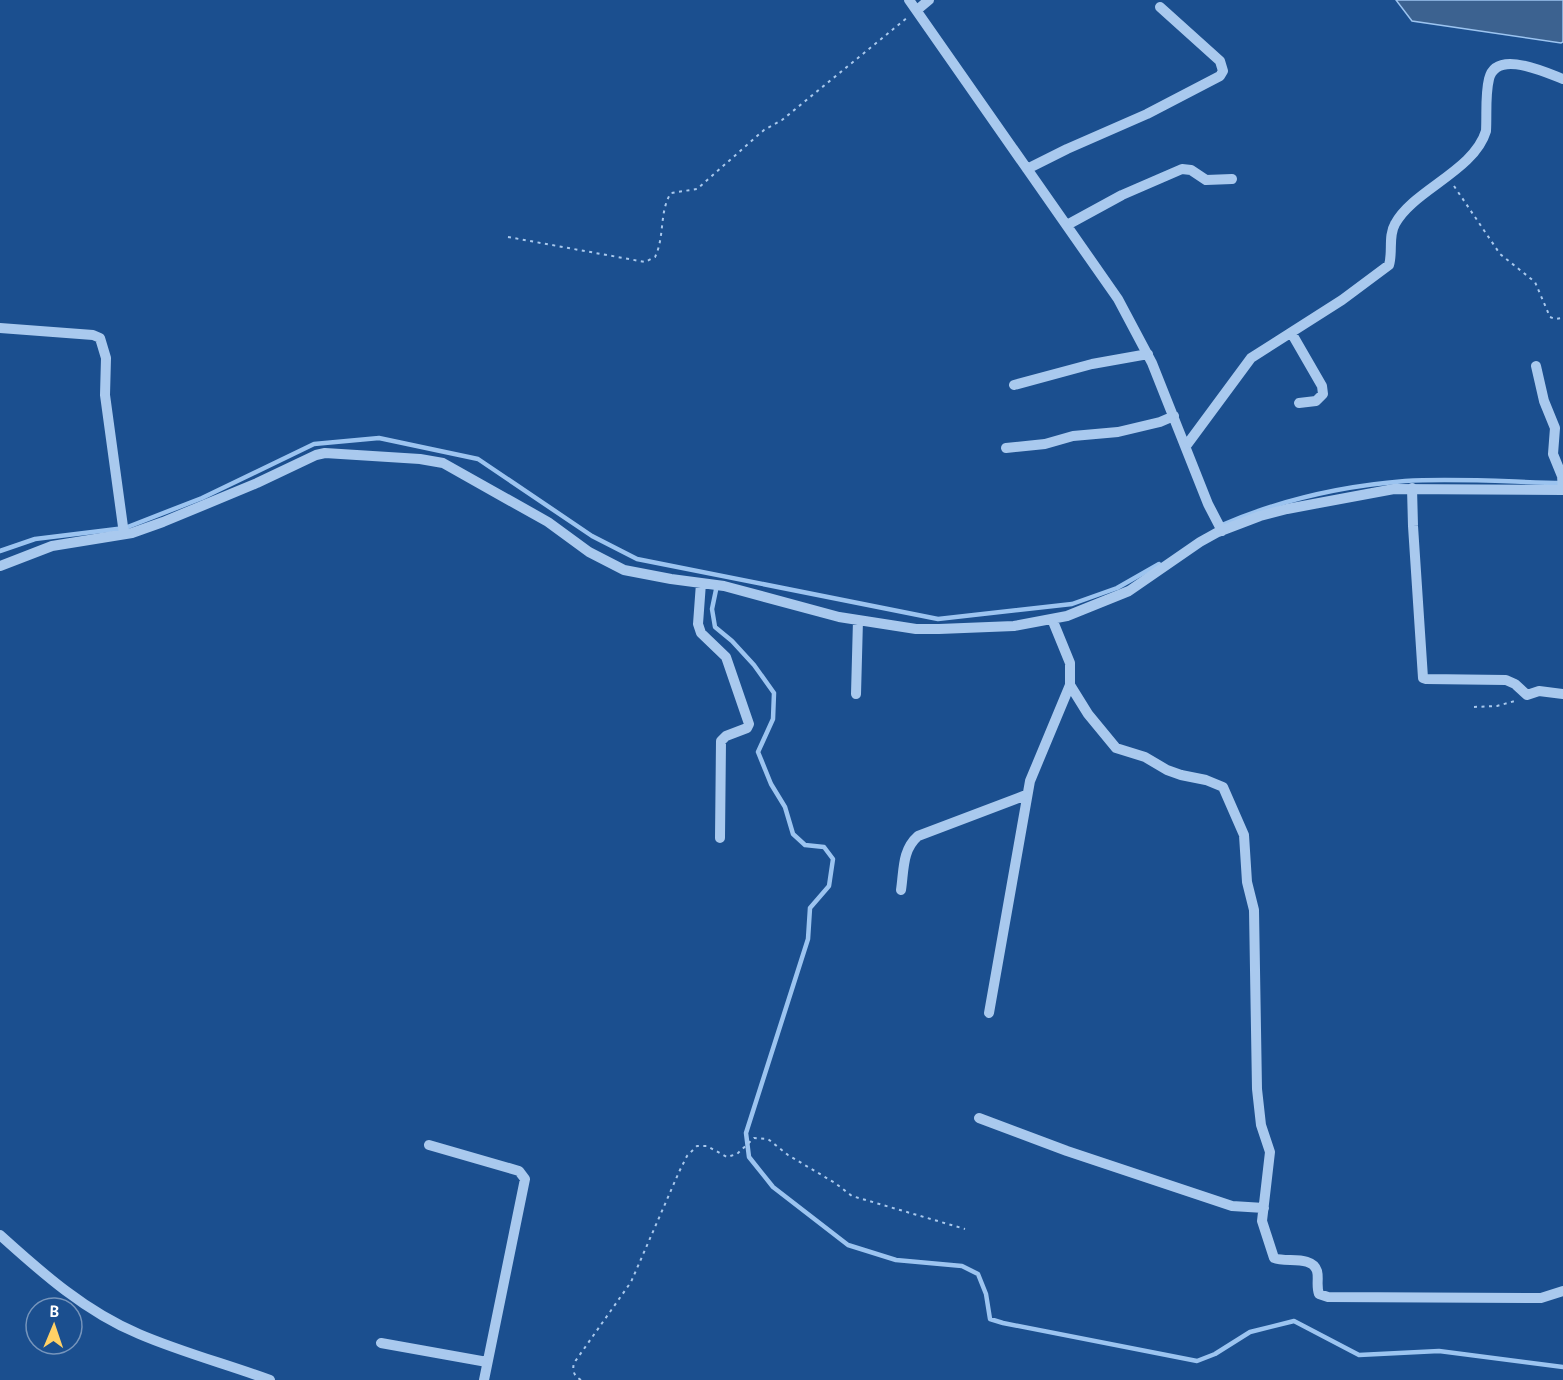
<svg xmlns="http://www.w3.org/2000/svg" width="1563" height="1380" font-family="'PT Sans',sans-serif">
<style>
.water{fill:#3c6290;stroke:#9cc4f0;stroke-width:1.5}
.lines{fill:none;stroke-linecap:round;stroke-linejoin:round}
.stream{stroke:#9cc4f0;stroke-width:4.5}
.path{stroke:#a9c9ee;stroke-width:2;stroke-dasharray:3 4.5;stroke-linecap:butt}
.minor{stroke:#a9c9ee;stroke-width:10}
</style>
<rect width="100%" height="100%" fill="#1b4f8f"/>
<path class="water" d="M1396 0H1563V42L1561 43 1412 21Z"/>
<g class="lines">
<path class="stream" d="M1222 525C1280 500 1342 486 1405 481 1457 478 1510 482 1562 483
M0 551 35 539 125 528 202 498 314 444 379 438 478 459 592 536 637 559 938 619 1072 604 1117 588 1159 564
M717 585 712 609 715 627 732 641 754 665 774 693 773 719 758 752 771 784 785 807 793 834 805 845 824 847 833 859 829 886 810 908 808 939 746 1133 749 1157 773 1187 848 1245 896 1260 962 1266 978 1274 986 1294 990 1319 1003 1323 1197 1361 1215 1354 1250 1332 1294 1321 1359 1355 1439 1351 1563 1367"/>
<path class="path" d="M1454 186 1500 254 1535 282 1550 317 1555 319 1563 318
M508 237 645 262 655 257C665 237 659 211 671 193L697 189 764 130 782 120 908 17
M1474 707 1497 706 1515 701
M581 1380C574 1376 572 1371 574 1363L631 1282 679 1172 687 1156 697 1146H707L727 1157 737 1154 754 1138 768 1139 788 1155 835 1183 852 1196 965 1229"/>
<path class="minor" d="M909 0 1118 299 1152 363 1208 504 1222 531
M917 10 929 0
M1027 169 1067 149 1147 114 1220 76 1223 71 1220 61 1160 7
M1067 225 1122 195 1182 169 1191 170 1206 180 1232 179
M0 328 93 335 100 338 106 358 105 395 124 534
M1292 334 1322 386 1323 394 1316 401 1299 403
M1014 385 1092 364 1148 354
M1186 446 1251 358 1342 300 1389 265C1393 252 1388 236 1395 224 1413 190 1474 171 1486 131 1487 114 1485 95 1489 79 1496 49 1544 72 1563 79
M1006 448 1045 444 1073 436 1118 432 1160 422 1174 416
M1412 488 1413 526 1423 678 1426 679 1506 680 1515 684 1527 695 1539 691 1563 694
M0 566 52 546 132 533 163 522 257 483 316 455 325 453 420 459 443 463 548 522 589 552 624 570 671 579 724 586 839 617 916 629H939L1014 626 1067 616 1129 591 1200 542 1218 532 1260 516 1287 509 1394 489 1563 490 1562 476 1553 454 1555 428 1544 401 1536 366
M701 583 698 624 701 633 726 657 749 724 747 728 726 736 721 741 720 838
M1070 685 1088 714 1116 748 1145 757 1167 770 1181 775 1206 780 1223 787 1244 835 1247 882 1254 910 1257 1089 1261 1125 1270 1152 1262 1221 1274 1258C1286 1263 1312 1255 1317 1271 1319 1278 1316 1286 1319 1294L1328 1297 1541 1298 1563 1291
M856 694 858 620
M901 890C904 870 902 850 918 836L1026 795
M989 1013 1030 781 1070 685V663L1052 619
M979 1118 1067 1151 1232 1206 1264 1208
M429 1145 519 1171 525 1179 484 1380
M0 1235C42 1273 86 1312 139 1334 181 1352 226 1364 270 1380
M381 1343 487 1362"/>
</g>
<g transform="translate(54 1326) rotate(2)"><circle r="28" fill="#1b4f8f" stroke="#7695bc" stroke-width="1.5"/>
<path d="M0-4.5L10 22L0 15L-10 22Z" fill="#ffd166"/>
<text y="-9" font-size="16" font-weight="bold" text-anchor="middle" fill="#ffffff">B</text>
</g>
</svg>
